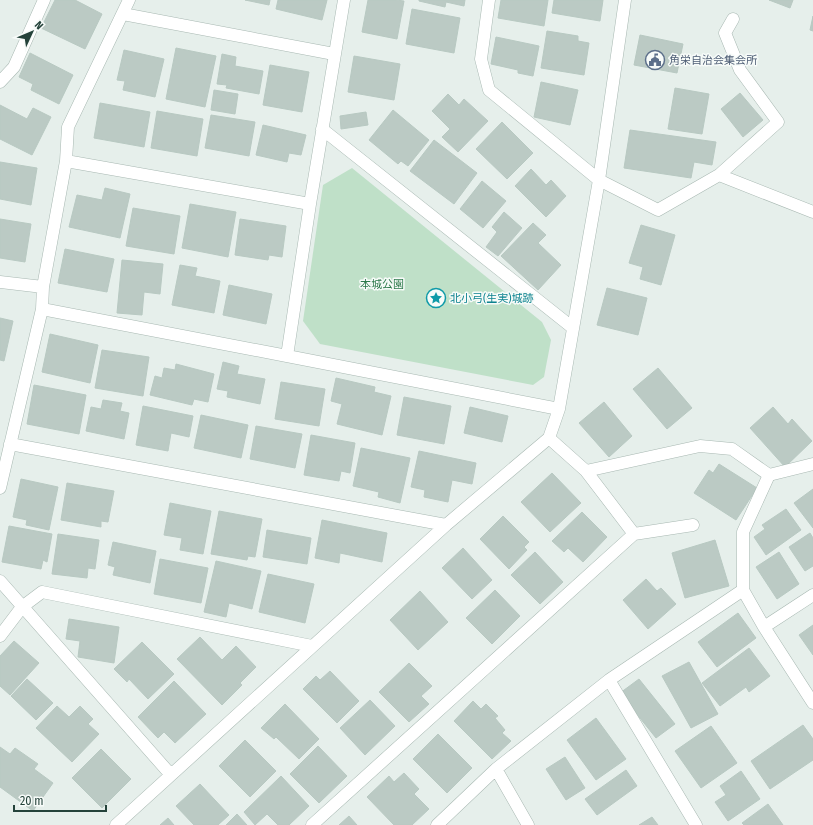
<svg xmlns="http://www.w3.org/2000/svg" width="813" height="825" font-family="'Fira Sans Condensed','Noto Sans JP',sans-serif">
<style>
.green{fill:#bfe0c8}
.building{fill:#bbcac4;stroke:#b8c9c2}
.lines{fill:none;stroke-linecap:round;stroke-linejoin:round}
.minor-casing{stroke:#a8b8b2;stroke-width:13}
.minor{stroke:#fff;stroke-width:12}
.labels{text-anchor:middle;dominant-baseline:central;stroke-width:3;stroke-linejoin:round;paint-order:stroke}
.service-label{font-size:11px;fill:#4e5e75;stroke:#f7fbf9;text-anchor:start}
.park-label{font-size:11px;fill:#2d7a4b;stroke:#f7fbf9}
.culture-label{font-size:11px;fill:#0d838f;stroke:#f7fbf9;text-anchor:start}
</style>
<rect width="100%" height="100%" fill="#e6efeb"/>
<path class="green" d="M352 168 542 322 551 340 544 377 533 385 320 344 303 321 323 185Z"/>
<path class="building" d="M55 0H75L102 14 85 49 41 28Z
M245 0H270L269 5Z
M278 0H327L322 20 276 9Z
M368 0H396L404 1 397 39 362 32Z
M419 0H465L464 6 446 2 445 7 419 1Z
M501 0H548L544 26 498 18Z
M554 0H603L600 21 552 13Z
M769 0H793L790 8Z
M412 9 460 18 454 53 406 44Z
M813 16V31L810 30Z
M547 31 578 36V41L589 43 584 75 541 68Z
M640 35 683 44 677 73 634 65Z
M496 37 539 46 533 76 518 73V70L491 64Z
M176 48 216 56 205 107 166 99Z
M124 50 164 59 155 97 123 90 125 81 117 80Z
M30 53 73 75 59 104 31 90 33 84 19 77Z
M222 54 236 57 235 66 263 71 259 94 226 88 227 85 217 84Z
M354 56 400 64 394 100 348 92Z
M270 65 309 72 302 112 263 105Z
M541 82 578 90 570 125 534 117Z
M675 88 709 94 702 134 668 129Z
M214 90 238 94 235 114 211 110Z
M740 93 763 120 743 137 721 109Z
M448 94 459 105 464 99 488 121 458 152 442 137 450 129 432 111Z
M100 103 150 112 144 147 94 138Z
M0 105 27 119 33 108 51 117 32 155 0 139Z
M393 110 429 140 408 166 401 161 398 164 369 140Z
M157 111 203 119 197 156 151 148Z
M366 112 368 125 341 129 340 116Z
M211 115 255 122 249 156 205 148Z
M502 122 533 153 507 179 476 149Z
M263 125 306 135 301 155 289 153 287 162 256 155Z
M630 130 716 142 712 165 694 162 691 178 624 168Z
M434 140 477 173 454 204 410 171Z
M0 162 37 168 31 205 0 199Z
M531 169 546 185 551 180 566 196 546 217 515 186Z
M482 181 506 201 483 228 460 209Z
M105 188 130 194 120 238 69 227 77 195 102 200Z
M190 204 236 212 228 257 182 248Z
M133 208 180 216 174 254 126 246Z
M504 212 522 228 498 256 486 247 497 232 492 227Z
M0 219 31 224 25 262 0 258Z
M240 219 286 226 282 257 269 255 268 260 235 255Z
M533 223 546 235 538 243 561 265 538 290 501 256Z
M641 225 675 235 661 285 640 279 643 267 629 263Z
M65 249 114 259 107 292 58 283Z
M122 260 163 264 160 294 144 292 142 315 117 313Z
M180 265 197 268 195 276 220 281 214 313 172 305Z
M229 285 272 294 266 324 223 315Z
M607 288 647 298 638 335 597 325Z
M0 318 13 321 4 361 0 360Z
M50 334 98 345 90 383 42 372Z
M102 350 149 357 143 396 95 388Z
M223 362 239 366 237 374 265 379 260 404 227 397 228 391 217 389Z
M176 364 214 374 208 402 194 399 192 405 150 395 155 376 162 378 164 368 175 370Z
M658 368 692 408 667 429 633 389Z
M336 378 375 387 374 392 391 396 382 435 337 424 342 404 331 401Z
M281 382 325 389 319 426 275 419Z
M34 385 86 395 79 434 27 424Z
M404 397 451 406 444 444 397 435Z
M103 400 122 403 120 411 129 413 124 439 86 431 91 407 101 409Z
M604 402 632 436 609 457 579 423Z
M143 406 193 416 189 437 171 433 168 451 136 445Z
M470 407 508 416 502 442 464 433Z
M773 407 788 424 792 419 812 441 785 467 750 428Z
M201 415 248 425 241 458 194 448Z
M256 426 302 434 295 468 250 459Z
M311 435 355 443 350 473 341 471 339 481 304 475Z
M361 448 410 458 400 503 378 497 379 492 353 486Z
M419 451 476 463 472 484 452 480 448 502 424 497 425 490 411 487Z
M719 464 757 488 736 520 694 493 709 470 713 473Z
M552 473 581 503 550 532 521 502Z
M21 479 58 487 49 530 26 525 27 520 13 517Z
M67 483 114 491 108 522 101 521V527L61 520Z
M813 489V528L794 503Z
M170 503 211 511 203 554 180 550 182 538 164 535Z
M786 509 801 530 766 555 754 537 765 529 762 525Z
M219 511 262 519 255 557 248 556 247 560 211 554Z
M582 512 607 537 583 562 568 548 564 552 552 541Z
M503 516 529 542 524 547 527 550 509 569 480 539Z
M322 520 387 533 382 562 340 553 339 563 315 558Z
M9 526 52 534 47 562 43 560 41 569 2 562Z
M267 530 311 538 307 564 263 557Z
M810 533 813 538V566L805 571 789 547Z
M58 534 99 540 95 569 88 568 87 578 52 574Z
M715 540 729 586 685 598 672 553Z
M113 542 156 551 150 583 113 575 115 567 108 565Z
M463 548 492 580 472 599 442 568Z
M535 552 563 582 540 604 511 575Z
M779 552 799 584 777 599 756 567Z
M160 559 208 568 201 603 154 594Z
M216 561 261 571 252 609 229 603 226 617 204 612Z
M268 574 314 584 305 623 259 612Z
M646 579 657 591 661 588 676 604 648 629 623 600Z
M495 590 520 616 492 644 466 618Z
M420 591 448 622 418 650 390 620Z
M738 613 756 638 717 667 698 642Z
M69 619 119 627 114 663 78 657 80 641 66 639Z
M813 625V655L799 635Z
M200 637 222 660 236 646 256 667 240 683 242 685 222 705 177 659Z
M14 641 39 663 10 695 0 686V656Z
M142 642 174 674 148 699 129 679 127 682 114 669Z
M749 648 770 676 749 692 746 687 720 706 702 683Z
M689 662 718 714 691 728 662 676Z
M409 663 432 686 421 696 429 704 409 722 379 692Z
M330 671 359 701 337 723 303 689 316 676 320 680Z
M27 679 53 703 36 720 11 696Z
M639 679 675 724 656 738 620 693Z
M174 681 206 714 175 743 164 732 158 738 138 717Z
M370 700 395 726 365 755 340 728Z
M473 701 481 709 486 704 498 716 495 718 505 730 502 733 511 741 492 759 454 721Z
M285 704 319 739 299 759 276 737 274 739 261 728Z
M57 706 69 717 80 706 93 719 88 724 99 734 72 762 36 728Z
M596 718 626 759 596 780 567 740Z
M803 725 813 739V760L770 789 751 761Z
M711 726 737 763 701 788 675 751Z
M438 734 472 768 447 793 413 759Z
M245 740 276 771 250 797 219 766Z
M318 746 347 776 319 803 290 774Z
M0 747 10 754 15 748 38 764 34 769 53 783 33 811 0 787Z
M101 749 131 779 102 808 72 778Z
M565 757 585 788 566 800 546 769Z
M626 770 637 786 597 815 585 799Z
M741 771 760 799 728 821 715 802 726 795 720 786Z
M404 773 419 789 414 794 429 809 412 825H394L367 797 389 776 394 782Z
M281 776 309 806 289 825H278L267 814 255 825 244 812Z
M200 784 229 815 218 825H194L176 806Z
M768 804 783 825H744L742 823Z
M237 814 247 825H226Z
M349 816 357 825H339Z
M652 817 658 825H639Z
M168 818 174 825H160Z"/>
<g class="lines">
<defs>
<path id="minor" d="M489 0 481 59 489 90 599 180 658 210 719 175 778 122 740 70 725 33 733 19
M123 14 334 54
M0 82 14 67 44 0
M322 129 573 328
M66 161 310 204
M719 175 813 212
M0 282 43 287
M42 309 287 356 559 409
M287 356 310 204 344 0
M10 444 446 525
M586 471 700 446 732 449 769 475 743 532V590L764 627 813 703
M769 475 813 464
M0 488 42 309 43 287 66 161 68 127 129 0
M634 534 693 525
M0 581 171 775
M764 627 813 595
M0 636 22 607 42 592 312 646
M609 680 696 825
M496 769 528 825
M116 825 446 525 549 438 559 409 599 180 625 0
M312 825 634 534 586 471 549 438
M437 825 496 769 609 680 743 590"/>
</defs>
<use href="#minor" class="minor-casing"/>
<use href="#minor" class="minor"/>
</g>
<defs>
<symbol id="civic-ring" viewBox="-11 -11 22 22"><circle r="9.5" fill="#f7fbf9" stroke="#5c6f8a" stroke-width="1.5"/><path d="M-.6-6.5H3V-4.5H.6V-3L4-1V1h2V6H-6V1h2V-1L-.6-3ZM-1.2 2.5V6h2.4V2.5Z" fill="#5c6f8a"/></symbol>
<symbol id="sight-ring" viewBox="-11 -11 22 22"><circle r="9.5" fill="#f7fbf9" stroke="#0f9aa8" stroke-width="1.5"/><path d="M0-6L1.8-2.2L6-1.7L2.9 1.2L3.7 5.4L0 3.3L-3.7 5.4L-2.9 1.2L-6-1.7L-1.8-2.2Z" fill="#0f9aa8"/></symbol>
</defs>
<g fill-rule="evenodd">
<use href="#civic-ring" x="644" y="49" width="22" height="22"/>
<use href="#sight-ring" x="425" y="287" width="22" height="22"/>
</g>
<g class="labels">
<g class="service-label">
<text x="669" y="60">角栄自治会集会所</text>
</g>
<g class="park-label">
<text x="382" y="284">本城公園</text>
</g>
<g class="culture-label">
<text x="450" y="298">北小弓(生実)城跡</text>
</g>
</g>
<g transform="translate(32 32) rotate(46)" stroke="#f7fbf9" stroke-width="3" paint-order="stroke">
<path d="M0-3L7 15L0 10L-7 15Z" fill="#24423a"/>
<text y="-6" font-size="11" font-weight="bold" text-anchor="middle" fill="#24423a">N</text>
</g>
<path d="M14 805v6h92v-6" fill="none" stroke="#24423a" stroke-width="2"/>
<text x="20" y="805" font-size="12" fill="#24423a" stroke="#f7fbf9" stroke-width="3" paint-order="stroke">20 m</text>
</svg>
